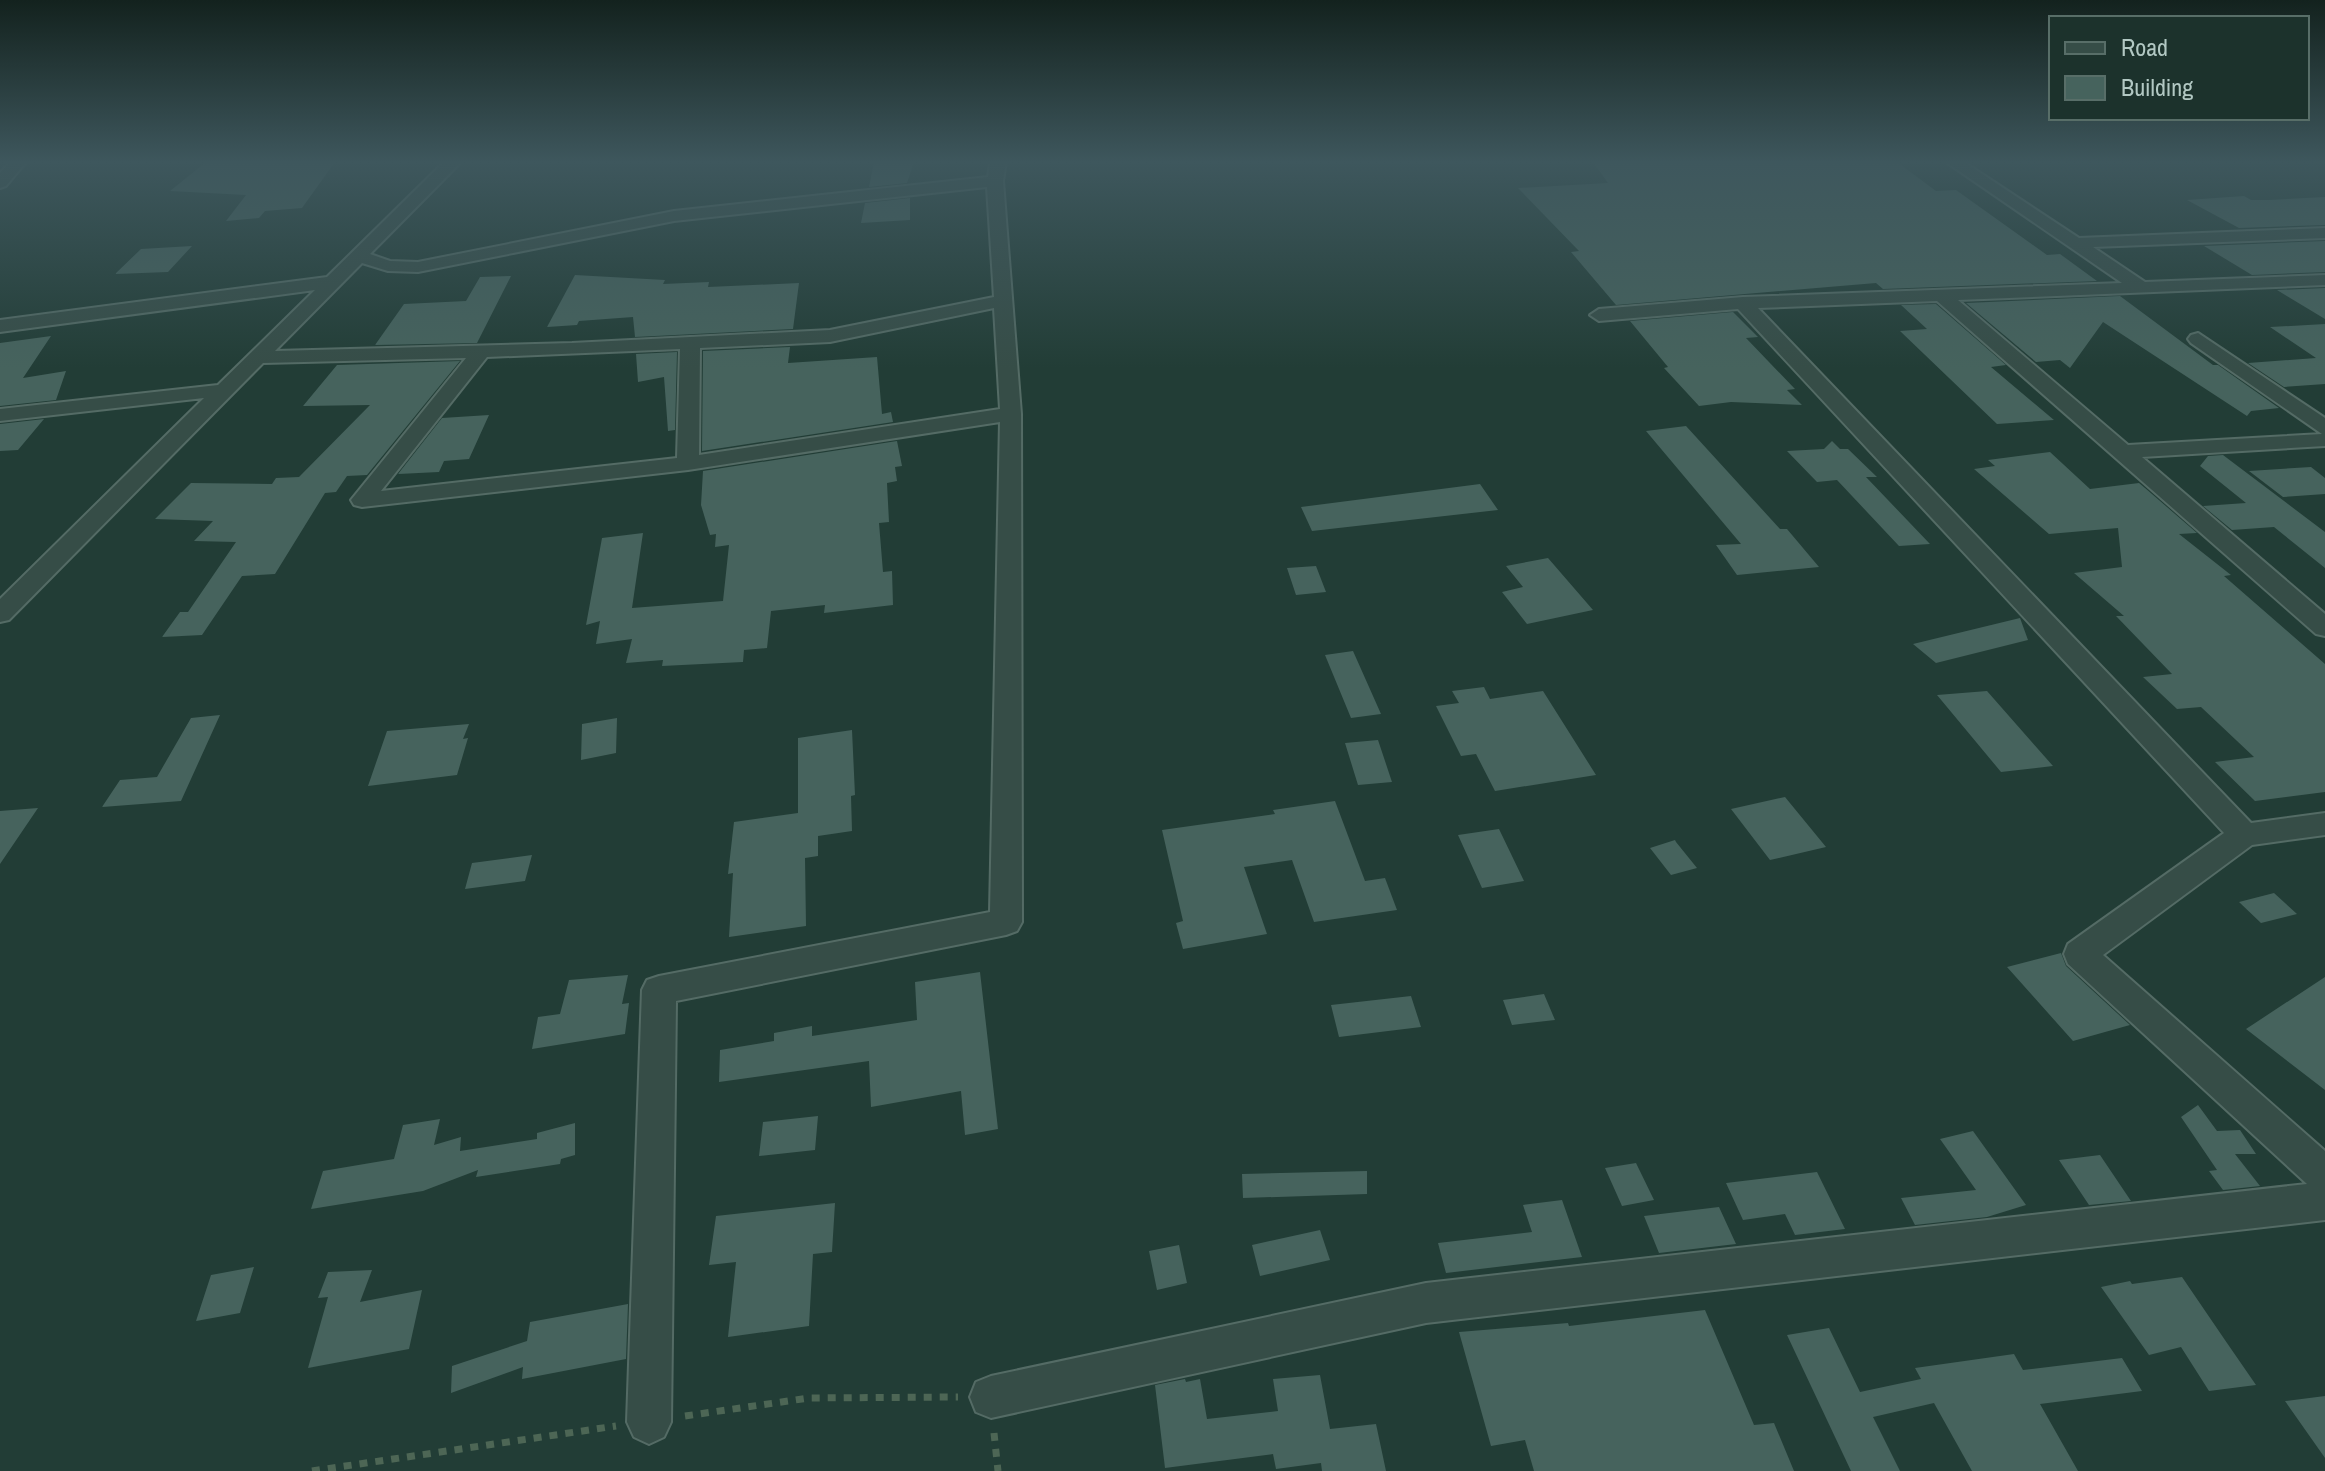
<svg xmlns="http://www.w3.org/2000/svg" width="2325" height="1471" font-family="'Archivo Narrow',sans-serif">
<style>
.building{fill:#46635d}
.lines{fill:none;stroke-linecap:round;stroke-linejoin:round}
.street-casing{stroke:#546b65;stroke-width:4}
.path{stroke:#4d6655;stroke-width:7;stroke-dasharray:8 8;stroke-linecap:butt}
.street{fill:#364d47;fill-rule:evenodd}
</style>
<rect width="100%" height="100%" fill="#223d36"/>
<path class="building" d="M206 162H335L302 208 265 211 259 218 226 221 246 195 170 191Z
M874 162H914L907 183 869 187Z
M1593 162H1897L1936 191 1956 190 2047 255 2060 254 2097 281 1883 289 1876 283 1616 305 1571 252 1579 251 1518 188 1608 183Z
M2244 196 2251 200H2269L2325 197V225L2239 228 2187 200Z
M910 198V220L861 223 865 203Z
M2325 241V272L2252 275 2204 246Z
M192 246 168 272 115 274 141 249Z
M575 275 665 280 663 284 709 282 708 287 799 283 793 329 635 337 633 317 579 321 577 325 547 327Z
M511 276 477 343 375 345 404 304 466 301 480 277Z
M2325 288V319L2277 290Z
M2120 296 2213 365H2218L2279 408 2251 411 2247 416 2103 322 2070 368 2060 360 2036 362 1966 303Z
M1936 304 2006 365 1991 367 2054 420 1997 424 1900 331 1927 329 1901 305Z
M1733 312 1758 337 1746 338 1795 389 1787 390 1802 405 1731 402 1699 406 1664 368 1668 367 1630 321Z
M2325 324V384L2284 387 2248 363 2316 358 2270 327Z
M51 336 23 378 66 371 56 400 0 406V343Z
M790 347 788 363 877 357 882 414 891 412 893 422 702 451 703 351Z
M677 352 675 430 668 431 664 377 638 382 636 354Z
M460 361 367 475 347 476 336 492 325 493 275 574 242 576 202 635 162 637 180 612H188L236 542 194 541 213 521 155 519 191 483 272 484 276 478 299 477 370 405 303 406 337 365Z
M489 415 469 459 444 461 439 472 398 474 442 418Z
M44 419 18 450 0 451V424Z
M1686 426 1780 529H1787L1819 567 1737 575 1716 545 1741 544 1646 431Z
M897 441 902 466 895 467 897 481 887 483 889 522 879 523 883 572 892 571 893 605 824 613 825 605 771 611 767 648 744 650 743 662 662 666 663 660 626 663 632 639 596 644 600 621 586 625 602 538 643 533 632 608 723 601 729 545 715 547 716 534 710 535 701 505 703 471Z
M1832 441 1840 449H1848L1877 477H1866L1930 544 1899 546 1837 480 1817 482 1787 451 1824 449Z
M2050 452 2090 489 2139 483 2145 488 2197 533 2179 534 2231 575 2224 576 2325 664V792L2255 801 2215 762 2254 757 2201 707 2177 709 2143 677 2172 674 2116 616H2124L2074 573 2122 567 2118 528 2049 534 1974 469 1995 466 1988 460Z
M2223 455 2325 532V568L2274 527 2232 530 2203 506 2246 503 2200 466 2208 456Z
M2311 467 2325 478V494L2283 497 2249 471Z
M1480 484 1498 510 1312 531 1301 507Z
M1548 558 1593 610 1527 624 1502 592 1523 587 1506 566Z
M1316 566 1326 592 1296 595 1287 568Z
M2020 618 2028 640 1936 663 1913 644Z
M1353 651 1381 714 1351 718 1325 655Z
M1484 687 1490 699 1543 691 1596 775 1495 791 1476 754 1461 756 1436 706 1459 703 1452 691Z
M1987 691 2053 766 2001 772 1937 695Z
M220 715 181 801 102 807 120 780 157 777 191 718Z
M617 718 616 753 581 760 582 724Z
M469 724 463 739 468 738 457 775 368 786 387 731Z
M852 730 855 795 851 796 852 831 818 836V856L805 858 806 926 729 937 733 873 728 874 734 822 798 813V738Z
M1378 740 1392 782 1358 785 1345 743Z
M1785 797 1826 847 1770 860 1731 809Z
M1335 801 1365 881 1385 878 1397 910 1314 922 1292 860 1244 867 1267 934 1183 949 1176 923 1183 921 1162 830 1275 814 1273 810Z
M38 808 0 864V811Z
M1499 829 1524 881 1482 888 1458 835Z
M1675 840 1676 842 1697 868 1671 875 1650 848Z
M532 855 525 881 465 889 472 863Z
M2274 893 2297 914 2261 923 2239 902Z
M2061 953 2066 966 2130 1025 2073 1041 2007 967Z
M980 972 998 1129 965 1135 961 1091 871 1107 869 1061 719 1082 720 1050 774 1041V1033L812 1026V1036L917 1020 915 982Z
M628 975 622 1004 629 1003 625 1034 532 1049 538 1017 560 1014 569 980Z
M2325 977V1090L2246 1029Z
M1544 994 1555 1020 1512 1025 1503 1000Z
M1411 996 1421 1027 1339 1037 1331 1005Z
M2198 1105 2217 1131 2240 1130 2256 1154H2235L2260 1186 2223 1190 2209 1171 2217 1170 2181 1117Z
M818 1116 815 1150 759 1156 763 1122Z
M440 1119 434 1145 461 1137 460 1151 537 1139V1133L575 1123V1155L561 1159 560 1164 476 1177 478 1170 423 1191 311 1209 323 1171 394 1159 403 1125Z
M1973 1131 2026 1205 1987 1217 1915 1225 1901 1198 1976 1190 1940 1139Z
M2100 1155 2131 1201 2089 1205 2059 1160Z
M1636 1163 1654 1200 1622 1206 1605 1168Z
M1367 1171V1194L1243 1198 1242 1174Z
M1817 1172 1845 1229 1795 1235 1785 1214 1743 1220 1726 1183Z
M1562 1200 1582 1257 1446 1273 1438 1243 1532 1232 1523 1205Z
M835 1203 832 1252 813 1254 809 1326 728 1337 736 1262 709 1265 716 1216Z
M1719 1207 1736 1244 1659 1253 1644 1216Z
M1320 1230 1330 1260 1260 1276 1252 1245Z
M1179 1245 1187 1283 1157 1290 1149 1251Z
M254 1267 240 1313 196 1321 211 1275Z
M372 1270 360 1302 422 1290 409 1349 308 1368 328 1297 318 1298 328 1272Z
M2182 1277 2227 1343 2256 1385 2209 1391 2181 1347 2149 1355 2101 1287 2130 1281 2132 1284Z
M628 1304 626 1359 522 1379 523 1367 451 1393 452 1366 527 1341 530 1322Z
M1705 1310 1754 1425 1774 1423 1794 1471H1534L1525 1440 1491 1446 1459 1332 1568 1323 1569 1326Z
M1829 1328 1860 1392 1921 1379 1915 1368 2014 1354 2023 1370 2122 1358 2142 1391 2040 1404 2078 1471H1972L1934 1403 1873 1417 1900 1471H1851L1787 1335Z
M1320 1375 1330 1429 1376 1424 1386 1471H1322L1321 1463 1276 1469 1273 1454 1165 1468 1155 1385 1185 1379 1186 1382 1200 1379 1207 1419 1278 1411 1273 1379Z
M2325 1396V1458L2285 1401Z"/>
<g class="lines">
<defs>
<path id="street" d="M10 162H26L6 186 0 188V173Z
M444 162H461L370 254 390 261 418 262 674 211 988 177 990 162H1006L1003 181 1021 414 1022 922 1017 931 1006 935 676 1001 671 1422 664 1437 649 1444 634 1437 627 1422 642 990 647 980 659 976 990 912 1000 422 688 470 362 507 354 505 351 500 466 358 263 363 9 620 0 622V599L204 398 0 421V409L218 385 315 290 0 332V320L327 277ZM987 187 994 297 830 330 572 343 275 351 362 263 388 271 418 272 674 221ZM994 308 1000 409 699 455 700 348 830 342ZM680 349 677 458 381 491 487 357Z
M1946 162H1964L2079 238 2325 228V238L2093 247 2145 282 2325 275V285L1958 300 2128 445 2322 434 2191 343 2188 339 2191 335 2198 333 2325 418V446L2142 457 2325 614V636L2316 634 1937 301 1758 308 2251 823 2325 813V835L2252 845 2103 955 2325 1151V1220L1426 1323 991 1418 976 1412 970 1397 976 1382 991 1376 1426 1283 2307 1184 2068 964 2064 954 2068 944 2224 833 1738 309 1599 321 1590 315 1599 309 1743 297 2122 283Z"/>
</defs>
<use href="#street" class="street-casing"/>
<path class="path" d="M685 1416 809 1398 958 1397
M994 1433 998 1471
M312 1471 616 1426"/>
<use href="#street" class="street"/>
</g>
<linearGradient id="sky" x2="0" y2="1"><stop stop-color="#13221e"/><stop offset="0.44" stop-color="#3e575d"/><stop offset="1" stop-color="#3e575d" stop-opacity="0"/></linearGradient>
<rect width="2325" height="368" fill="url(#sky)"/>
<rect x="2049" y="16" width="260" height="104" fill="#1c322c" stroke="#586e68" stroke-width="2"/>
<rect x="2065" y="42" width="40" height="12" fill="#364d47" stroke="#586e68" stroke-width="2"/>
<text x="2121" y="56" font-size="24" fill="#b2c8c3">Road</text>
<rect x="2065" y="76" width="40" height="24" fill="#46635d" stroke="#586e68" stroke-width="2"/>
<text x="2121" y="96" font-size="24" fill="#b2c8c3">Building</text>
</svg>
